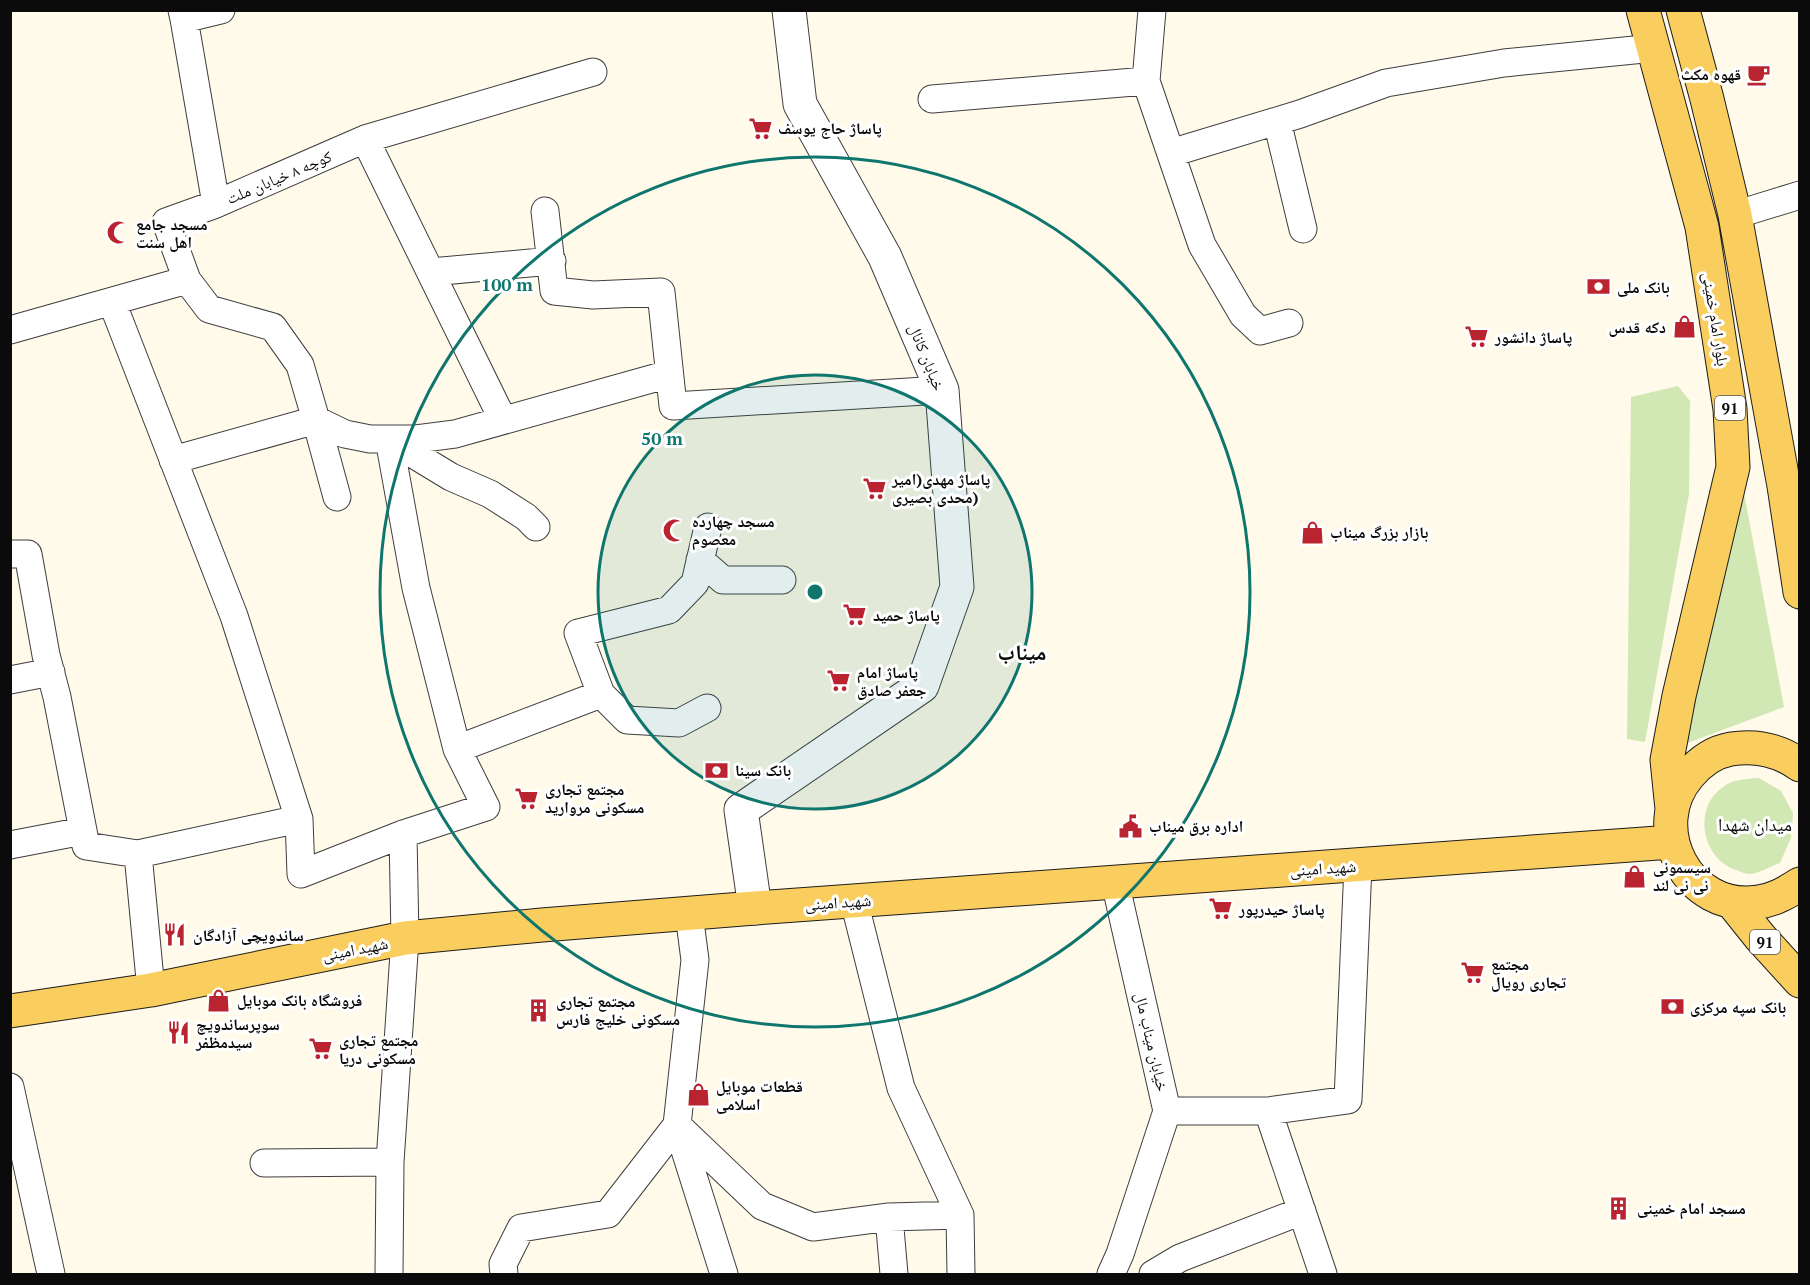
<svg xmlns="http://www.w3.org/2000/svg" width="1810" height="1285" font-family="'PT Serif','Noto Naskh Arabic',serif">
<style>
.green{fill:#d1e8b4}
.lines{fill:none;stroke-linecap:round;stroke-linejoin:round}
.minor-casing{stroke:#3e3e3e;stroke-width:29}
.tertiary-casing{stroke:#3e3e3e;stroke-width:35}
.primary-casing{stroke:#1c1c1c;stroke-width:35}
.minor{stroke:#fff;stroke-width:27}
.tertiary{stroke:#fff;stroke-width:33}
.primary{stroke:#f9ce5f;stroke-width:33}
.ring{fill:none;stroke:#0f766e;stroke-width:3}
.labels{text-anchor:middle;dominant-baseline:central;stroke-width:6;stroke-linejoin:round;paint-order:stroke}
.shield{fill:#fff;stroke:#545454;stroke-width:1.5}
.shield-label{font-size:15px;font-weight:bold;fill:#0b0b0b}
.poi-label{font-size:16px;font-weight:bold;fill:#0b0b0b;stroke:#fff;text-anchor:start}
.street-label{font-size:16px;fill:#0b0b0b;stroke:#fff}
.neighbourhood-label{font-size:18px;fill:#0b0b0b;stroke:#fff}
.district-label{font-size:22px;font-weight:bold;fill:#0b0b0b;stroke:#fff}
.centre{fill:#0f766e;stroke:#fff;stroke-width:3}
.ring-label{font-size:18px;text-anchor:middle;font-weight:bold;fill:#0f766e;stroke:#fff;stroke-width:6;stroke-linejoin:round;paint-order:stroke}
</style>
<rect width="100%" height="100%" fill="#fffae9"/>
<path class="green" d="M1678 386 1690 401 1689 494 1645 742 1627 739 1631 397Z
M1744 493 1784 707 1682 745Z
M1759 778 1781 791 1793 813 1791 838 1780 863C1771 866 1758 874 1749 874 1745 874 1739 871 1736 870 1702 859 1692 808 1723 787 1733 779 1746 779 1759 778Z"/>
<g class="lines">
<defs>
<path id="minor" d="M182 10 184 19 221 10
M1152 10 1146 81 1202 245 1243 315 1260 331 1289 323
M184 19 216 204
M932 99 1146 81
M1277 121 1303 229
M365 139 503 420
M1171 153 1300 114 1386 83 1504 63 1654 48
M545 211 554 291 593 295 661 292 673 406 942 390
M1735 215 1800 195
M431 272 552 261
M112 302 234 616 299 819 301 874 403 834 486 807 457 749 601 694
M10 330 187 280 166 222 216 204 365 139 593 72
M316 420 345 434 370 439H416L455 434 669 374
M316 420 337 497
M389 439 416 588 457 749
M390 440 451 477 490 494 526 517 536 527
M173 460 316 420 300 365 273 327 209 309 187 280
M10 554H28L46 655 57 697 86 846 138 854 299 819
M700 560 723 580H782
M10 680 51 672
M707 708 679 723 627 720 601 694 578 633 669 610 695 583 708 527
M10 845 83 831
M138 854 151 990
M1115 882 1167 1111H1268L1323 1274
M854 901 901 1088 960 1215 961 1274
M10 1087 51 1274
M1268 1111 1348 1100 1358 865
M264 1163 390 1162
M889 1217 894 1274
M389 1274 390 1162 405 938 403 834
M504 1274 503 1264 521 1228 608 1214 677 1125 695 960 689 914
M724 1274 677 1125 762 1206 813 1227 889 1217 960 1215
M1111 1274 1120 1254 1167 1111
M1153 1274 1180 1258 1302 1211"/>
<path id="tertiary" d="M755 908 741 810 922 686 957 587 942 390 885 257 800 104 789 10"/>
<path id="primary" d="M1643 10 1702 227 1730 409 1733 467 1679 696 1667 760 1672 809
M1683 10 1707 99 1735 215 1784 486 1800 592
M1800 765C1779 750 1756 745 1731 749 1714 752 1700 762 1689 775 1644 827 1688 913 1758 902 1774 900 1786 893 1800 884
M1732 902 1760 937 1800 981
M10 1011 151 990 405 938 542 925 755 908 1672 842"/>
</defs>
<use href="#minor" class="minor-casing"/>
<use href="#tertiary" class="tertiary-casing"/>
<use href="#primary" class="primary-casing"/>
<use href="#minor" class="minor"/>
<use href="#tertiary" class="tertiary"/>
<use href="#primary" class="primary"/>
</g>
<circle cx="815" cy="592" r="217" fill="#0f766e" fill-opacity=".12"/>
<g class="ring">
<circle cx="815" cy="592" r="217"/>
<circle cx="815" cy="592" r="435"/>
</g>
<defs>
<symbol id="cafe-bare" viewBox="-9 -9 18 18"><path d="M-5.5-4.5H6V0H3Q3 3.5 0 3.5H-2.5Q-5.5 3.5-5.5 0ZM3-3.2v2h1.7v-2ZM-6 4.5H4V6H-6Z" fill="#ba2430" stroke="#fff" stroke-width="2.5" paint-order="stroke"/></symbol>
<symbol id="supermarket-bare" viewBox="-9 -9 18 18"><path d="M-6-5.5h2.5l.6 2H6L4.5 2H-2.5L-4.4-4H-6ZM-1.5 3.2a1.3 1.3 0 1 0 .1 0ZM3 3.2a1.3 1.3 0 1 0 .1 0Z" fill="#ba2430" stroke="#fff" stroke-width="2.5" paint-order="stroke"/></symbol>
<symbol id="mosque-bare" viewBox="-9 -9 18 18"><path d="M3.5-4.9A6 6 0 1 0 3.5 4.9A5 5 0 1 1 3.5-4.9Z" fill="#ba2430" stroke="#fff" stroke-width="2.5" paint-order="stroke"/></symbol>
<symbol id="bank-bare" viewBox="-9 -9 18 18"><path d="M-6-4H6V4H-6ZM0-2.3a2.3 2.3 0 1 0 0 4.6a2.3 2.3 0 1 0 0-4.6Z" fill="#ba2430" stroke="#fff" stroke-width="2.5" paint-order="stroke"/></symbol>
<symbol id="shop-bare" viewBox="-9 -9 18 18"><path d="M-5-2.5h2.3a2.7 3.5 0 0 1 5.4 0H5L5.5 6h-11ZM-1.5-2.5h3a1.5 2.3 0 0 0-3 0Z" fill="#ba2430" stroke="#fff" stroke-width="2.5" paint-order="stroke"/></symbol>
<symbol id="civic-bare" viewBox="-9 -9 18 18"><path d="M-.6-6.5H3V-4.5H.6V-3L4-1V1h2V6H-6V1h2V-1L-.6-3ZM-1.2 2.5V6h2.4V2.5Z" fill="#ba2430" stroke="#fff" stroke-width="2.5" paint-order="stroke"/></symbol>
<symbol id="restaurant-bare" viewBox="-9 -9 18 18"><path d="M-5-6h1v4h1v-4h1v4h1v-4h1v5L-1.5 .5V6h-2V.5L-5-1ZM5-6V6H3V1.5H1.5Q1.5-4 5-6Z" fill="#ba2430" stroke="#fff" stroke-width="2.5" paint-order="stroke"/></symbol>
<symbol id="building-bare" viewBox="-9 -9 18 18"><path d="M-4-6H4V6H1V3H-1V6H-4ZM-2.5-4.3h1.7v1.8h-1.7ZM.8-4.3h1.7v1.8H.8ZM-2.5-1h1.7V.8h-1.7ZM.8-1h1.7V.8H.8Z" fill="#ba2430" stroke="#fff" stroke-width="2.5" paint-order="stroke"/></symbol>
</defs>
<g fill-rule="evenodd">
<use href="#cafe-bare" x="1742" y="58" width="33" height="33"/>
<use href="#supermarket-bare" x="744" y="112" width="33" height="33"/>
<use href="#mosque-bare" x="102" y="216" width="33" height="33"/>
<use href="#bank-bare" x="1582" y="270" width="33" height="33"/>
<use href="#shop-bare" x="1668" y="310" width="33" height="33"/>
<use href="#supermarket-bare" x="1460" y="320" width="33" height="33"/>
<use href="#supermarket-bare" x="858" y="472" width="33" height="33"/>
<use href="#mosque-bare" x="658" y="514" width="33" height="33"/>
<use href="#shop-bare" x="1296" y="516" width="33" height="33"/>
<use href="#supermarket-bare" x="838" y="598" width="33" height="33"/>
<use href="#supermarket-bare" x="822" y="664" width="33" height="33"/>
<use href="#bank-bare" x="700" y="754" width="33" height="33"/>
<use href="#supermarket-bare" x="510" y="782" width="33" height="33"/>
<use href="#civic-bare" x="1114" y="810" width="33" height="33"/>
<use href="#shop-bare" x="1618" y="860" width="33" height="33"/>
<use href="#supermarket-bare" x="1204" y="892" width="33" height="33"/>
<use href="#restaurant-bare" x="158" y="918" width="33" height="33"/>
<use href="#supermarket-bare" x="1456" y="956" width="33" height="33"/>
<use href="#shop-bare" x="202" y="984" width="33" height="33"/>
<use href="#bank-bare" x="1656" y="990" width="33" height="33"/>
<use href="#building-bare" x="522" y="994" width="33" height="33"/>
<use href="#restaurant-bare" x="162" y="1016" width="33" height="33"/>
<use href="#supermarket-bare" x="304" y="1032" width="33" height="33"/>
<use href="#shop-bare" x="682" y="1078" width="33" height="33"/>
<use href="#building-bare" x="1602" y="1192" width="33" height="33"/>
</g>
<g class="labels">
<g class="shield">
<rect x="1715" y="396" width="30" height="24" rx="4.5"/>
<rect x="1750" y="930" width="30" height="24" rx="4.5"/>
</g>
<g class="shield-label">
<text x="1730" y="408">91</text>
<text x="1765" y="942">91</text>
</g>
<g class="poi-label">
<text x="1741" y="74" text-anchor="end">قهوه مکث</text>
<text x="778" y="128">پاساژ حاج یوسف</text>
<text x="136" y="224">مسجد جامع<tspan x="136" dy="18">اهل سنت</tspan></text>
<text x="1617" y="287">بانک ملی</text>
<text x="1666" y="327" text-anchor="end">دکه قدس</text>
<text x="1495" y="337">پاساژ دانشور</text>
<text x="892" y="479">پاساژ مهدی(امیر<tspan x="892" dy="18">محدی بصیری)</tspan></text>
<text x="692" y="521">مسجد چهارده<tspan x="692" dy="18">معصوم</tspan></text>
<text x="1330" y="532">بازار بزرگ میناب</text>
<text x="873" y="615">پاساژ حمید</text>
<text x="857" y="672">پاساژ امام<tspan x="857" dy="18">جعفر صادق</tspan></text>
<text x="735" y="770">بانک سینا</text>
<text x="545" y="789">مجتمع تجاری<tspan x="545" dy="18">مسکونی مروارید</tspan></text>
<text x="1149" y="826">اداره برق میناب</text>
<text x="1653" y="867">سیسمونی<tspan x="1653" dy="18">نی نی لند</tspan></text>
<text x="1239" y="909">پاساژ حیدرپور</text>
<text x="193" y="935">ساندویچی آزادگان</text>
<text x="1491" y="964">مجتمع<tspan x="1491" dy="18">تجاری رویال</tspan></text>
<text x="237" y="1000">فروشگاه بانک موبایل</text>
<text x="556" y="1001">مجتمع تجاری<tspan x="556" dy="18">مسکونی خلیج فارس</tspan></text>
<text x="1690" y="1007">بانک سپه مرکزی</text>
<text x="196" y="1024">سوپرساندویچ<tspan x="196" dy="18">سیدمظفر</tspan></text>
<text x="339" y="1040">مجتمع تجاری<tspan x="339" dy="18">مسکونی دریا</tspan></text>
<text x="716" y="1086">قطعات موبایل<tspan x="716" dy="18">اسلامی</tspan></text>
<text x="1637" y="1208">مسجد امام خمینی</text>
</g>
<g class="street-label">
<text transform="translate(279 177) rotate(-23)">کوچه ۸ خیابان ملت</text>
<text transform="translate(1716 319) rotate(81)">بلوار امام خمینی</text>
<text transform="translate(927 357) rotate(68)">خیابان کانال</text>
<text transform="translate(1323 868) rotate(-4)">شهید امینی</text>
<text transform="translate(838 902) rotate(-4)">شهید امینی</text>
<text transform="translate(355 949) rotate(-11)">شهید امینی</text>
<text transform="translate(1152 1042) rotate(77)">خیابان میناب مال</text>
</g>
<g class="neighbourhood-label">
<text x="1755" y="824">میدان شهدا</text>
</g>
<g class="district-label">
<text x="1022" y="651">میناب</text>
</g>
</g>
<circle cx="815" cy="592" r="9" class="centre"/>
<g class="ring-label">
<text x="507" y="291">100 m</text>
<text x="662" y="445">50 m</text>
</g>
<rect width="1810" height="1285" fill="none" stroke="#0b0b0b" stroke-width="24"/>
</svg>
